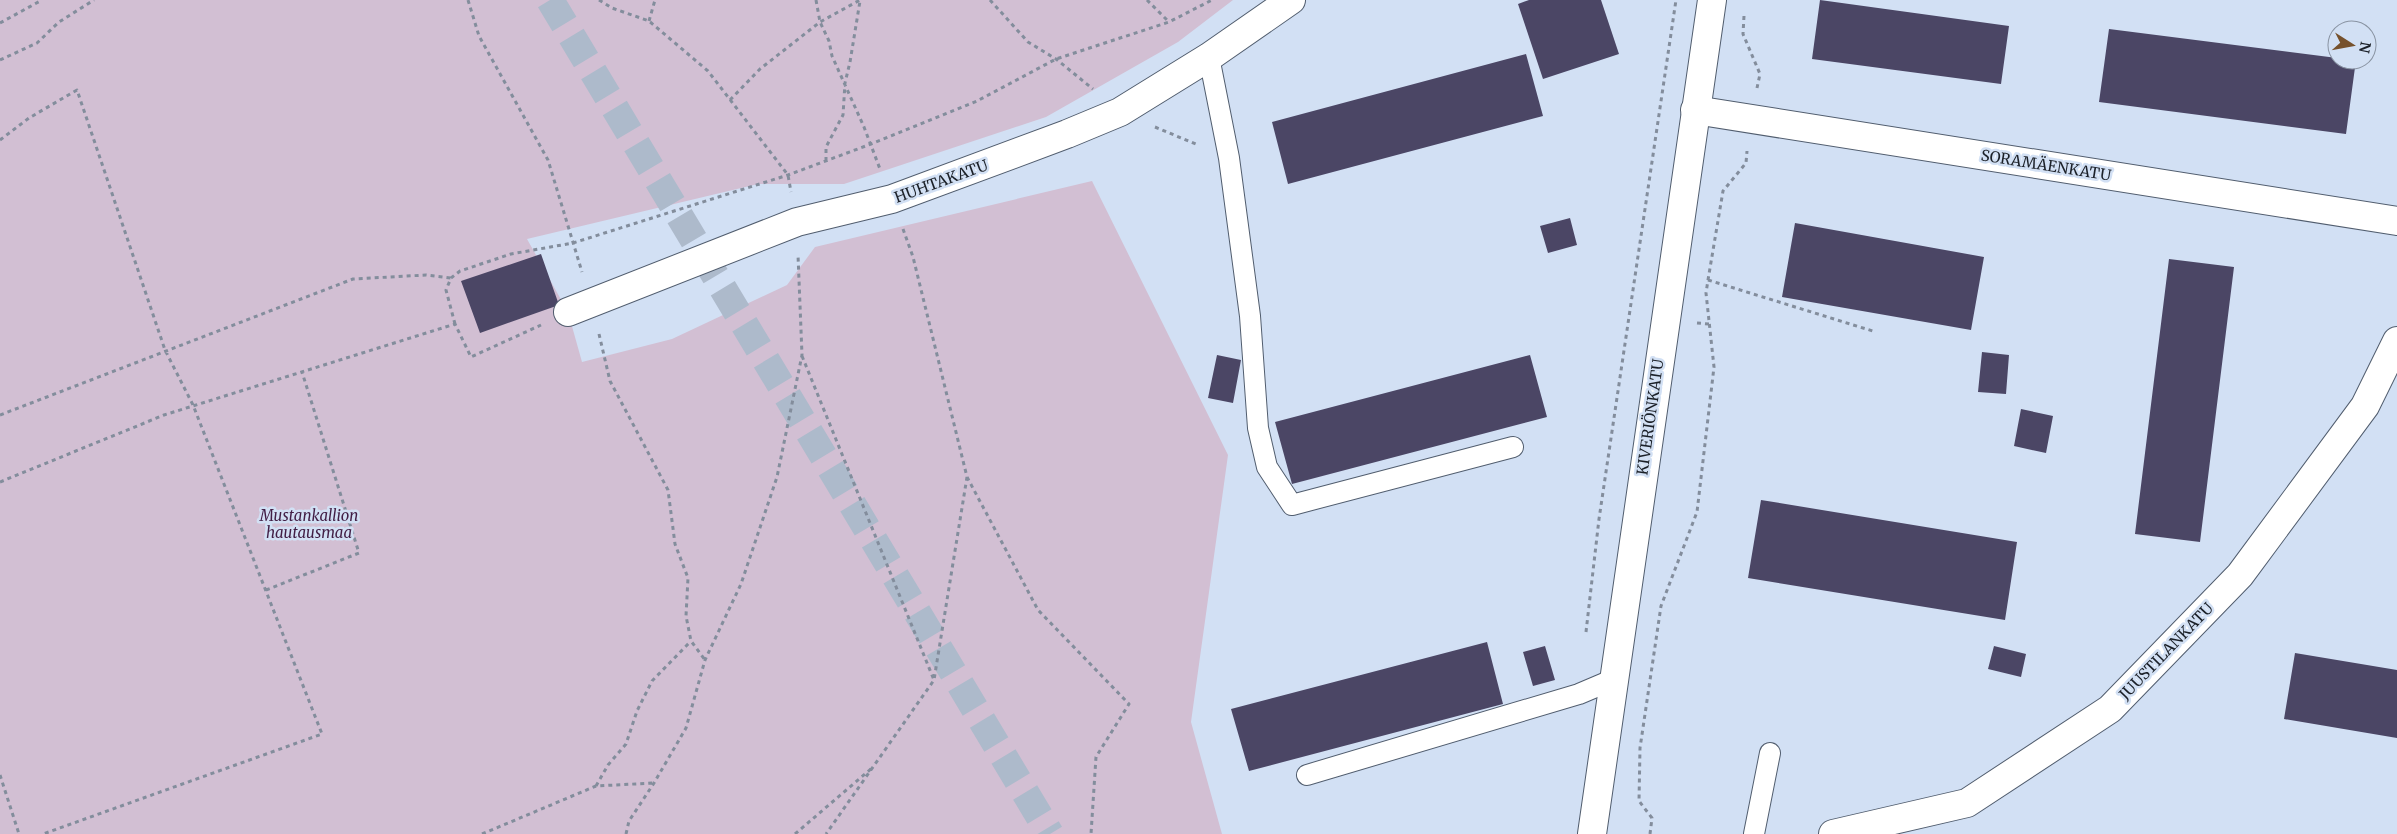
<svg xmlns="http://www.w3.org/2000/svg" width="2397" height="834" font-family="Merriweather,serif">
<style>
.green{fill:#d2bfd3}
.building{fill:#4b4665}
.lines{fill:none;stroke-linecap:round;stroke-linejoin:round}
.tertiary-tunnel{stroke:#adbacb;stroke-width:28;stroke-dasharray:28 14;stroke-linecap:butt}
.service-casing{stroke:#515d6e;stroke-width:22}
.minor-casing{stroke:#515d6e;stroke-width:30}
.tertiary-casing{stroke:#515d6e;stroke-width:30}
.path{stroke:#838d9c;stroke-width:3;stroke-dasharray:4 4;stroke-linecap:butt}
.service{stroke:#fff;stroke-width:20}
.minor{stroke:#fff;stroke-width:28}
.tertiary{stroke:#fff;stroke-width:28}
.labels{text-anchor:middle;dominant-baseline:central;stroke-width:5;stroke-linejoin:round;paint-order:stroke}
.street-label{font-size:15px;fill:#1b2028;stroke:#d2e0f4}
.park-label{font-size:15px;font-style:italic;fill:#421e45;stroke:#d2e0f4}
</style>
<rect width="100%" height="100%" fill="#d2e0f4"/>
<path class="green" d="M0 0H1233L1178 42 1046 117 844 184H758L527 239 568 312 582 362 672 339 787 285 815 247 1092 181 1228 455 1191 722 1222 834H0Z"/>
<path class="building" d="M1529 0H1601L1619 54 1543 79 1518 4Z
M1820 0 2009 26 2001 84 1812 59Z
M2109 29 2337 58V60H2356L2346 134 2099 102Z
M1526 54 1543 116 1288 184 1272 122Z
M1570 218 1577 245 1548 253 1540 226Z
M1795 223 1984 257 1971 330 1782 297Z
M541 254 559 305 480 333 461 281Z
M2169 259 2234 267 2200 542 2135 534Z
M1982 352 2009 355 2006 394 1978 392Z
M1217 355 1241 360 1233 403 1208 398Z
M1530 355 1547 417 1292 484 1275 422Z
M2021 409 2053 416 2046 453 2014 446Z
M1761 500 2017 542 2005 620 1748 578Z
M1487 642 1503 704 1249 771 1231 709Z
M1545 646 1555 680 1533 686 1523 652Z
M1994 646 2026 654 2021 677 1988 669Z
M2295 653 2397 670V738L2284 719Z"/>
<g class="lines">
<path class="tertiary-tunnel" d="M550 0 1050 834"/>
<defs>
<path id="service" d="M1209 57 1229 158 1250 316 1258 428 1267 467 1292 505 1513 447
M1307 775 1579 694 1612 680
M1754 834 1770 753"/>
<path id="minor" d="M1695 110 2397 221
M568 312 797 222 892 199 1067 134 1120 112 1209 57 1291 0
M1833 834 1967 803 2110 709 2240 575 2365 406 2397 341"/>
<path id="tertiary" d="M1592 834 1712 0"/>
</defs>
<use href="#service" class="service-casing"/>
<use href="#minor" class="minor-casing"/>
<use href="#tertiary" class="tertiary-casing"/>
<path class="path" d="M468 0 479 36 548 160 582 272
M599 0 612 8 649 21 708 71 788 175 791 192
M816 0 820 22 829 41 832 56 864 127 880 169
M990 0 1028 42 1056 59 1093 89
M1147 0 1169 22
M1744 16 1743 34 1760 74 1757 88
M649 21 655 0
M0 23 42 0
M0 60 37 43 59 22 94 0
M730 100 760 69 820 22 860 0
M1155 127 1198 145
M0 140 29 118 77 90 165 350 193 405 322 734 43 834
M826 161V147L843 115 845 83 850 62 860 1
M903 229 913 257 967 477 934 680
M1708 280 1876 332
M1697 323 1709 324
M455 324 446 290 451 278 460 271 511 254 573 243 788 175 871 144 977 101 1056 59 1169 22 1212 0
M599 334 610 381 668 490 675 544 688 578 686 616 691 641 705 660
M802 356 934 680 826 834
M0 415 353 279 426 275 451 278
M967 477 1038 610 1129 704 1096 757 1091 834
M0 482 164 415 455 324 471 357 541 325
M266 590 359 553 302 372
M1586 632 1599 519 1676 0
M0 775 19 834
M596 786 608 765 626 744 637 711 652 681 691 641
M482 834 596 786 654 783
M626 834 629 821 654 783 686 728 705 660 741 584 777 477 802 355 798 255
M795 834 872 768
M1650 834 1652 818 1639 801 1640 748 1661 606 1697 512 1714 367 1706 293 1708 280 1723 191 1746 163 1747 151"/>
<use href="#service" class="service"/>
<use href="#minor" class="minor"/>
<use href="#tertiary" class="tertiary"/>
</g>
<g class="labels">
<g class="street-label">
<text transform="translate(2046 165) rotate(9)">SORAMÄENKATU</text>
<text transform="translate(941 181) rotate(-20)">HUHTAKATU</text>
<text transform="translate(1650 417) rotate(-82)">KIVERIÖNKATU</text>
<text transform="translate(2166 651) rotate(-46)">JUUSTILANKATU</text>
</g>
<g class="park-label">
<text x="309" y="515">Mustankallion<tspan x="309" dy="17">hautausmaa</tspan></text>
</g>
</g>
<g transform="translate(2352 45) rotate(101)"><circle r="24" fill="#d2e0f4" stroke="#8993a2"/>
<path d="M0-4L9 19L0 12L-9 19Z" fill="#76512c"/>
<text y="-8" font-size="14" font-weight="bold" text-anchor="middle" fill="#1b2028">N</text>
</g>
</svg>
